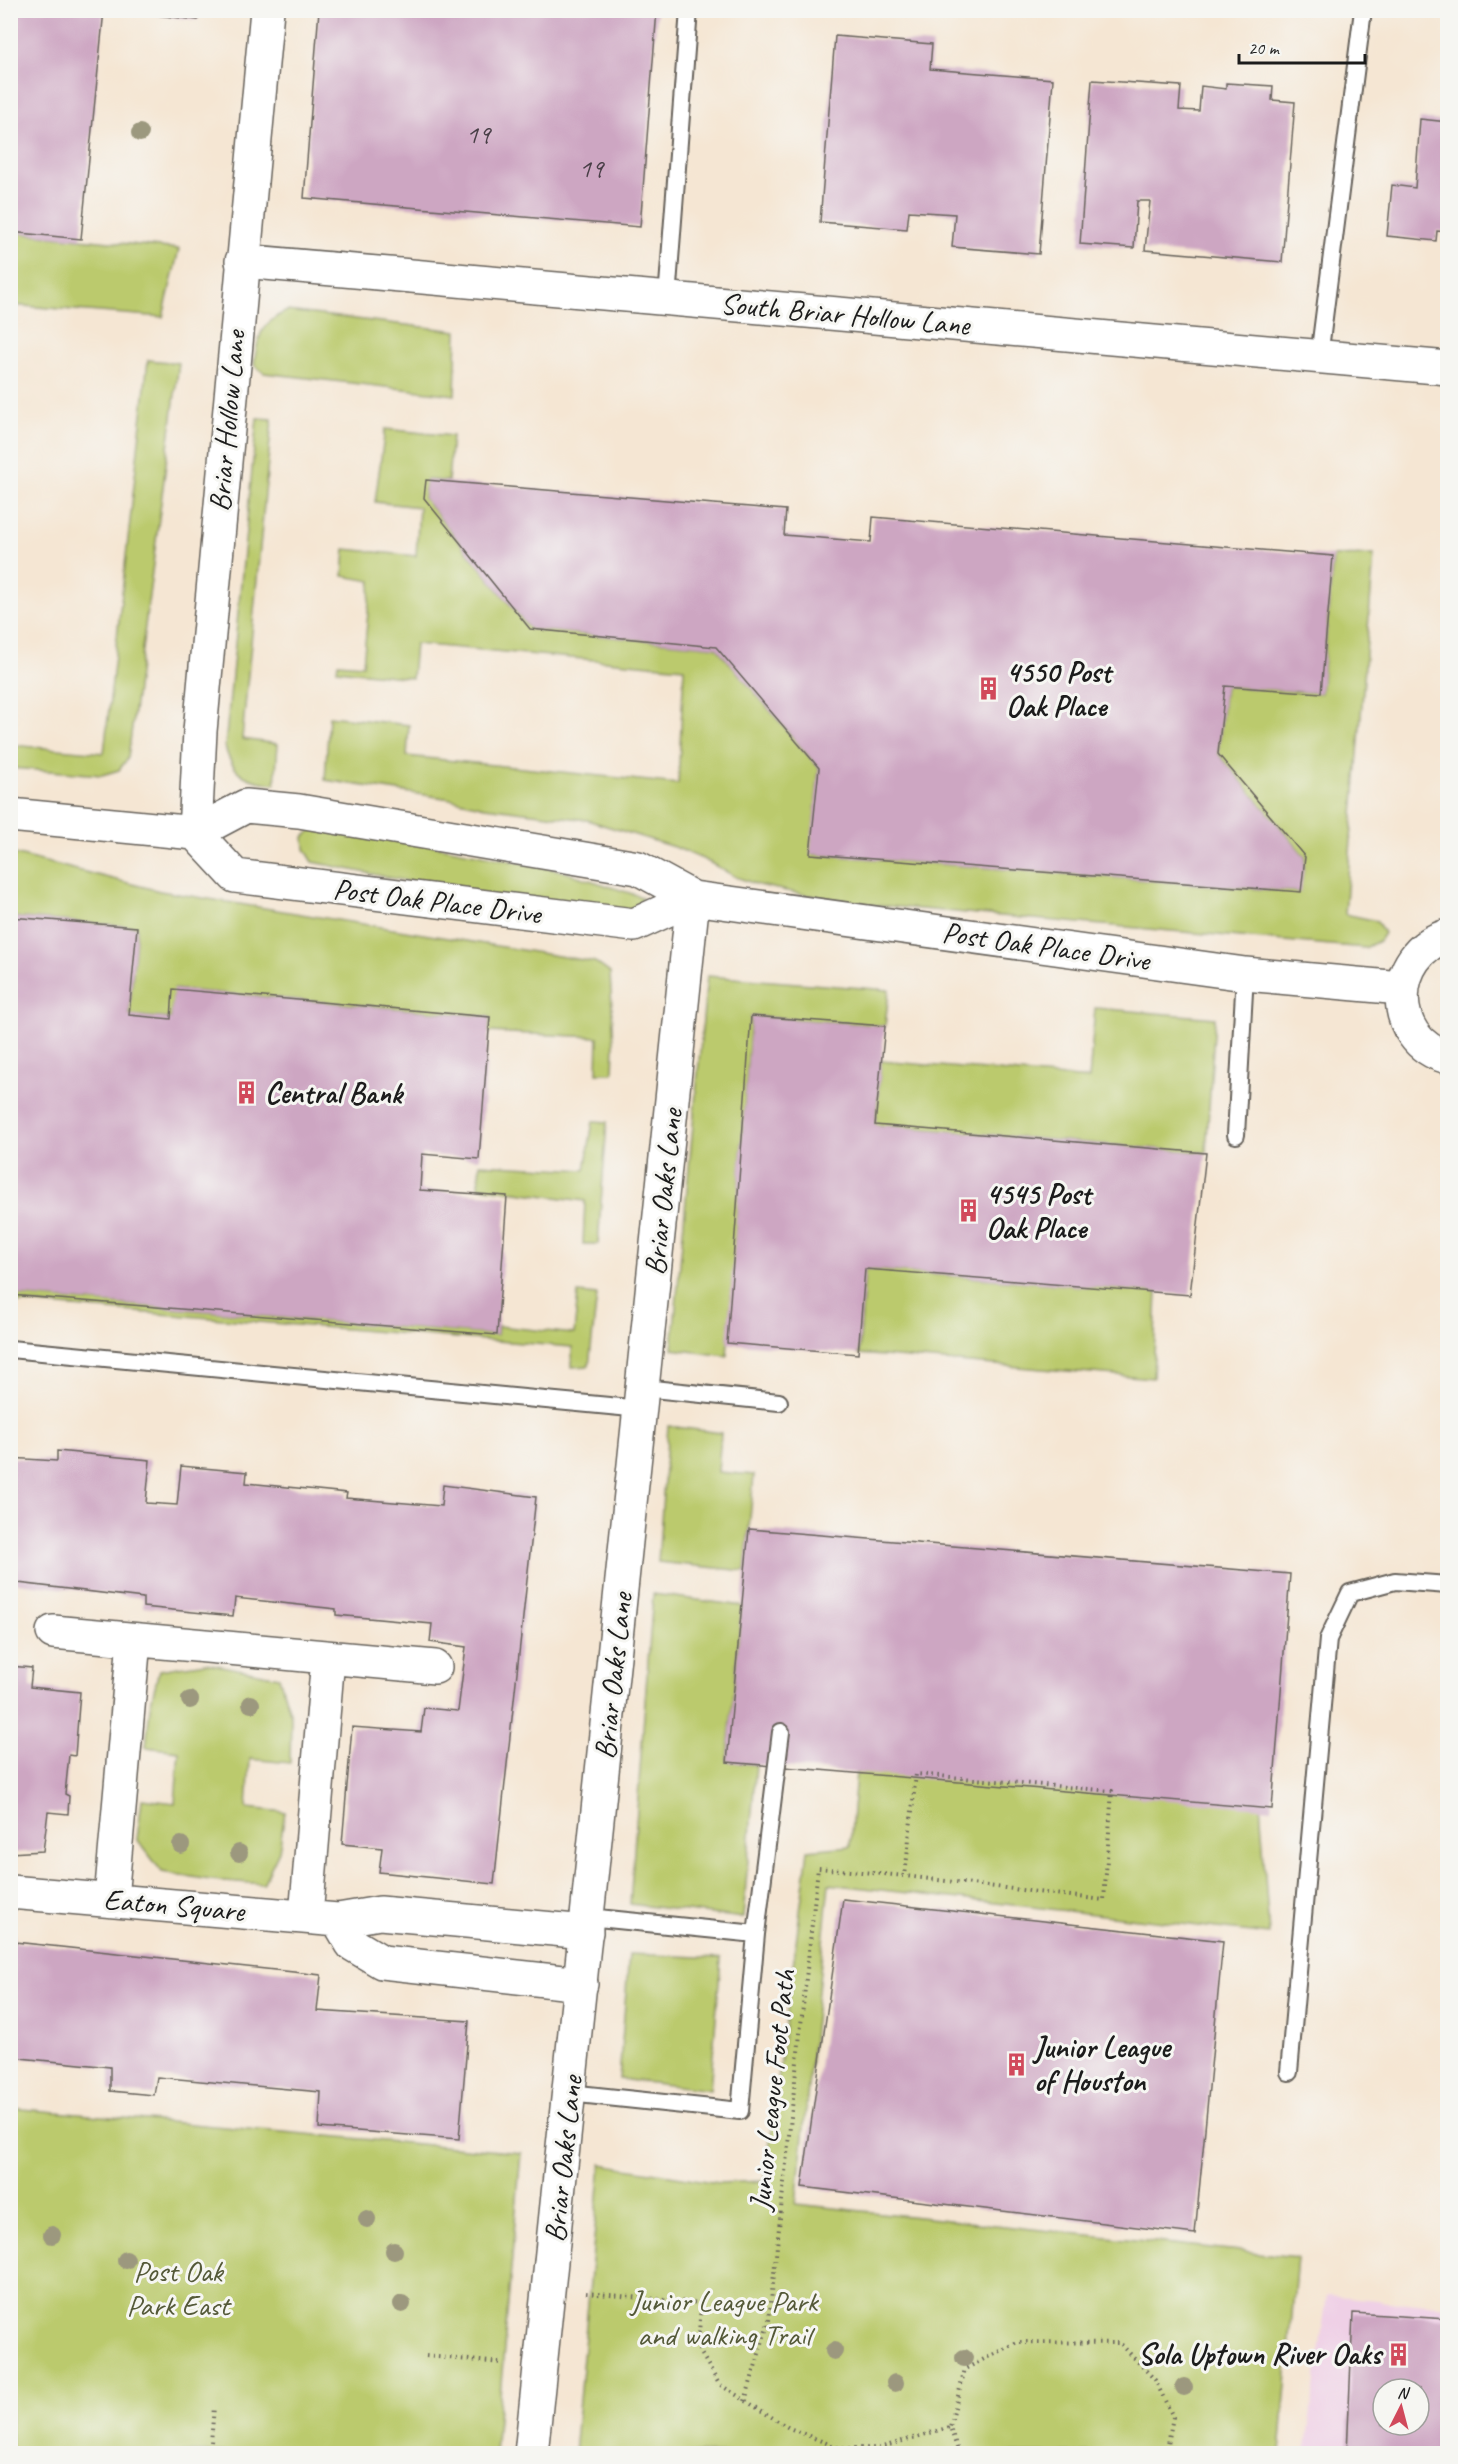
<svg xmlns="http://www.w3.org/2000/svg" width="1458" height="2464" font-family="Caveat,sans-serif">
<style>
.built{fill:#efd0e6;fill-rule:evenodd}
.green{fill:#bbca6d;stroke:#6c7344;stroke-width:1.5}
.building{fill:#cda6c2;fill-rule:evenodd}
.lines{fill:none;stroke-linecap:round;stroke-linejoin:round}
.service-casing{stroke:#68635c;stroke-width:20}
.minor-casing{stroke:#68635c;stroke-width:36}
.tertiary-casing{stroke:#68635c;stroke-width:36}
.path{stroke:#68635c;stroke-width:4;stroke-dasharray:1.5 4.5;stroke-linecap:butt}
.service{stroke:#fff;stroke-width:16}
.minor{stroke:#fff;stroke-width:33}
.tertiary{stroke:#fff;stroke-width:33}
.tree{fill:#9c987e}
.labels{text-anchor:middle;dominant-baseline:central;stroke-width:6;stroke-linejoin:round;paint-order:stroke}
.number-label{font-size:27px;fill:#483e46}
.street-label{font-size:30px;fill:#1c1c1c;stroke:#f6f6f2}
.poi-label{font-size:30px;font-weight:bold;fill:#1c1c1c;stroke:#f6f6f2;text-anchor:start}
.park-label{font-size:30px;fill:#545938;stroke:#f6f6f2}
</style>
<rect width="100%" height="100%" fill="#f6f6f2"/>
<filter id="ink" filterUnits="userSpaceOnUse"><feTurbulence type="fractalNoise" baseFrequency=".0167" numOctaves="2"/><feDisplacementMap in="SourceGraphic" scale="12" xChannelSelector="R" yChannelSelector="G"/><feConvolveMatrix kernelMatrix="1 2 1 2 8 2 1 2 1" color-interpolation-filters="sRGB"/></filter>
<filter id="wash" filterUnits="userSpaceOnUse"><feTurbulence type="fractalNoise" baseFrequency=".008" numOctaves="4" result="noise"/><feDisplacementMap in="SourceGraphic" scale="24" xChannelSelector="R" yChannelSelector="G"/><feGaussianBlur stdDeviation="1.35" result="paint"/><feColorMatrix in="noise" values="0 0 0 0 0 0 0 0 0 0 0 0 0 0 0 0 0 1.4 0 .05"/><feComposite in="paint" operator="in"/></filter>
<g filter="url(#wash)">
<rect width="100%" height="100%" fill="#f5e6d3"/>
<path class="built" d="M1327 2295 1447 2307V2453L1305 2454ZM1383 2389H1419V2425H1383Z"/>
<path class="green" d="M10 232 179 249 163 317 11 305Z
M287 311 457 331 455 395 264 373 254 365C257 338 260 323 287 311Z
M148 360 179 363 128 758 119 770 102 775 11 768V745L104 753Z
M257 418 272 419 242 739 278 744 275 784C248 781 233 776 225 747Z
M385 429 452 436 448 481 426 480 424 498 530 629 716 647 819 768 811 854 1300 892 1305 857 1218 754 1225 686 1321 693 1333 556 1374 555 1345 914 1377 921 1384 933 1379 941 1365 948 875 905 801 894 758 885 736 877 705 860 677 848 587 820 485 807 451 799 325 780 329 716 409 725 407 756 678 784 684 668 415 644 412 678 337 670 338 663 363 665 371 581 343 576 345 549 416 556 419 507 375 502Z
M319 823 562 871 642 897 638 917H583L313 862 305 849 304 837Z
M10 853 160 891 595 962 610 973 614 1045 613 1073H597L598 1037 488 1032 490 1017 174 989 171 1019 129 1015 137 927 11 917Z
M707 976 889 990 885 1026 751 1016 727 1356 672 1349Z
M1095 1008 1215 1018 1206 1153 875 1125 881 1061 1089 1079Z
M593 1121 607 1122 598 1244H583L585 1201 478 1187 480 1164 585 1170Z
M865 1269 1157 1292 1153 1378 859 1354Z
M578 1293 597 1295 589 1366 572 1367V1347L11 1302 10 1295 497 1335 498 1326 574 1334Z
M668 1426 721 1433 718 1472 754 1475 745 1571 658 1562Z
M653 1594 742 1606 727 1761 756 1765 743 1918 630 1904Z
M206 1663 279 1677 291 1716 290 1763 250 1759 247 1808 285 1812 279 1851 263 1884 210 1880 162 1872 137 1839 142 1799 175 1803 179 1751 146 1747 150 1707 159 1670Z
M858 1748 1259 1787 1269 1934 829 1884 796 2204 1297 2257 1280 2453 574 2454 601 2164 719 2183 765 2181 808 1850 850 1846Z
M629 1954 721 1958 710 2090 619 2079Z
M10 2108 521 2153 495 2453H11Z"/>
<g id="blocks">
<path class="building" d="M10 10H104L81 239 10 232Z
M114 10H199L198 20Z
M319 10H657L640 227 304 198Z
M835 36 932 44 930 69 1053 79 1039 254 952 247 955 214 909 211 907 229 820 222Z
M1092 80 1181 86 1179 110 1199 111 1201 86 1226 89V83L1273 86 1272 100 1295 102 1282 262 1145 250 1150 201H1137L1134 248 1080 244Z
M1420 119 1448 122V232L1437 231 1436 241 1387 236 1392 185 1415 188Z
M426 480 786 510 784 535 871 542 873 517 1333 556 1321 693 1225 686 1218 754 1305 857 1301 892 810 854 819 768 716 647 530 629 424 498Z
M10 917 137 927 129 1015 171 1019 173 989 490 1017 479 1159 422 1154 420 1190 507 1196 497 1335 10 1295Z
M751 1016 885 1026 875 1125 1206 1153 1190 1295 865 1269 858 1354 727 1343Z
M57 1451 150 1460 146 1503 177 1505 181 1466 247 1472 246 1483 347 1493 346 1498 441 1506 443 1485 536 1497 494 1884 379 1872 382 1848 342 1844 352 1727 421 1732 424 1708 458 1711 466 1647 430 1642 432 1624 336 1615V1609L235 1598 233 1616 143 1607V1598L10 1582V1458L57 1461Z
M749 1529 1290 1574 1272 1809 727 1762Z
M10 1666 32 1668 30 1687 80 1692 75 1756 69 1755 65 1794 69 1796 68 1814 48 1812 43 1851 10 1853Z
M843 1899 1223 1941 1195 2234 802 2187Z
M10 1933H14L15 1942 321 1975 317 2011 469 2021 459 2139 319 2128 321 2092 157 2077 154 2095 110 2091V2067L10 2057Z
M1353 2313 1448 2319V2454H1347ZM1383 2389H1419V2425H1383Z"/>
</g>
</g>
<g filter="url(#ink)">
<use href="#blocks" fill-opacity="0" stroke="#68635c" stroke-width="1.5"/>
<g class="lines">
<defs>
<path id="service" d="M667 299 689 10
M1319 357 1363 10
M1236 1135 1245 974
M10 1349 641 1409
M643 1388 779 1402
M756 1934 781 1732
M1289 2072 1328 1639 1350 1593 1395 1581 1448 1585
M569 2093 740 2111 756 1934 588 1917"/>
<path id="minor" d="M242 261 1448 368
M53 1632 435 1667
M10 1892 338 1920 380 1913 586 1932
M111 1899 134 1640
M306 1916 328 1658
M338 1920 352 1944 382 1962 581 1984"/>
<path id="tertiary" d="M10 815 195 833 246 806 299 811 638 868 693 898 1245 974 1401 988
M195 833 200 731 267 10
M195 833 235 876 634 925 693 898
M1448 936C1388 952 1386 1042 1448 1057
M531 2454 693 898"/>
</defs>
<use href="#service" class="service-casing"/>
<use href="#minor" class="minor-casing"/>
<use href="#tertiary" class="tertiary-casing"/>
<path class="path" d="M586 2293 701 2303 698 2348 719 2384 789 2428 839 2448H879L950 2427
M426 2356 502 2363
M745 2401 769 2320 818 1868 905 1876 1104 1900 1112 1791 916 1774 905 1876
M210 2454 214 2407
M959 2454 950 2427 965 2369 1017 2342 1120 2343 1155 2380 1173 2417 1166 2454"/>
<use href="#service" class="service"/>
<use href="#minor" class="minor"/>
<use href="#tertiary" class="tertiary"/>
</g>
<g class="tree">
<circle cx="140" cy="133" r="9"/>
<circle cx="190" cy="1700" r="9"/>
<circle cx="251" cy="1704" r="9"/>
<circle cx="181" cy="1845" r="9"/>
<circle cx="239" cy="1853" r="9"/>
<circle cx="367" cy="2219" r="9"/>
<circle cx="52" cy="2235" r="9"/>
<circle cx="394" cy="2251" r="9"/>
<circle cx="126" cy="2260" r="9"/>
<circle cx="402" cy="2304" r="9"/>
<circle cx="834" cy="2351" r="9"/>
<circle cx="964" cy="2358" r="9"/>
<circle cx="895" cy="2383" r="9"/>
<circle cx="1184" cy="2387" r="9"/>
</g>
</g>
<defs>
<symbol id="building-bare" viewBox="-9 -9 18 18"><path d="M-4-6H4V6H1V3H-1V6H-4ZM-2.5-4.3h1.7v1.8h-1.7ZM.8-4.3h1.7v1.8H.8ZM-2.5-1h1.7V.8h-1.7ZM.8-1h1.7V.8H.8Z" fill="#d1495b" stroke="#f6f6f2" stroke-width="2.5" paint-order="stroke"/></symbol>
</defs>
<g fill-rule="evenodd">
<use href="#building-bare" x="972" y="672" width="33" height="33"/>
<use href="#building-bare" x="230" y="1076" width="33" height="33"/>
<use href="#building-bare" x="952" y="1194" width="33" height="33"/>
<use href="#building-bare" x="1000" y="2048" width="33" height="33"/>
<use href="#building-bare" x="1382" y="2338" width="33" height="33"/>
</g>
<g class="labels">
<g class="number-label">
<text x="478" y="134">19</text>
<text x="591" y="168">19</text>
</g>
<g class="street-label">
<text transform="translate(845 314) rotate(5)">South Briar Hollow Lane</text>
<text transform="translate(227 421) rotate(-85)">Briar Hollow Lane</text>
<text transform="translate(437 901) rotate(7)">Post Oak Place Drive</text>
<text transform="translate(1046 946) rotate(8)">Post Oak Place Drive</text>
<text transform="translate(663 1192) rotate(-84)">Briar Oaks Lane</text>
<text transform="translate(613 1676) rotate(-84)">Briar Oaks Lane</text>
<text transform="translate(174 1905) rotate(5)">Eaton Square</text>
<text transform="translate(772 2090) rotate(-84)">Junior League Foot Path</text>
<text transform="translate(563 2159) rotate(-84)">Briar Oaks Lane</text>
</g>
<g class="poi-label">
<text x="1006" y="672">4550 Post<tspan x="1006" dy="34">Oak Place</tspan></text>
<text x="265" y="1093">Central Bank</text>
<text x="986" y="1194">4545 Post<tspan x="986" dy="34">Oak Place</tspan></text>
<text x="1034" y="2047">Junior League<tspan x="1034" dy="34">of Houston</tspan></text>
<text x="1381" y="2354" text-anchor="end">Sola Uptown River Oaks</text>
</g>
<g class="park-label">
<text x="178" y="2271">Post Oak<tspan x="178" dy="34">Park East</tspan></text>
<text x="724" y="2301">Junior League Park<tspan x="724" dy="34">and walking Trail</tspan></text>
</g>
</g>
<rect width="1458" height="2464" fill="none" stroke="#f6f6f2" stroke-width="36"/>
<g transform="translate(1401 2407) rotate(6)"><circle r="28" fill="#f6f6f2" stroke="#9f9f9c" stroke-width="1.5"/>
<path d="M0-4.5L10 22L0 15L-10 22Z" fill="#d1495b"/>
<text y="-9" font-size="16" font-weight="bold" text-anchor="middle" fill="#1c1c1c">N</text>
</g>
<path d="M1239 54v9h126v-9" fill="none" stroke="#1c1c1c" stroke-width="3"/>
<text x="1248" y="54" font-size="18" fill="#1c1c1c" stroke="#f6f6f2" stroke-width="4.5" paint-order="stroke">20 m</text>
</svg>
